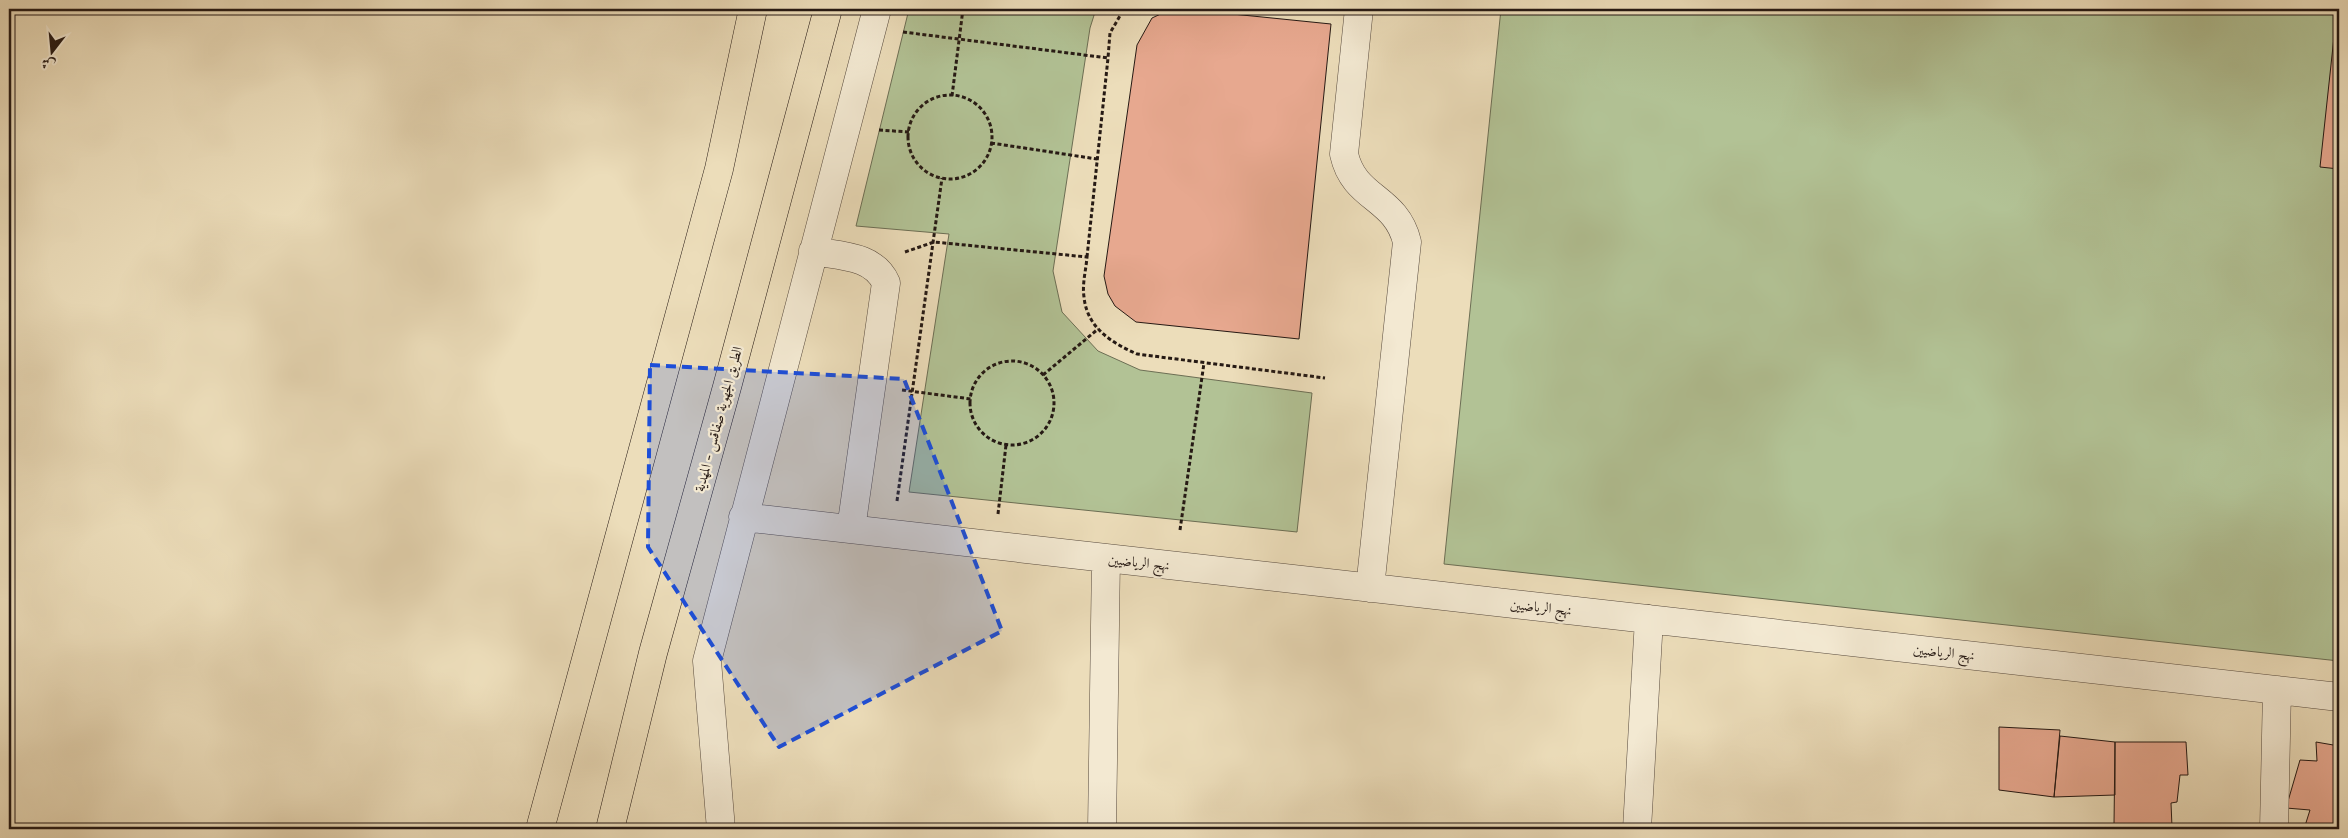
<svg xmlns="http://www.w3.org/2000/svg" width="2348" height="838" font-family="'Libre Caslon Text',Amiri,serif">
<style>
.green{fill:#b2c295;stroke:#6c6e54}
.building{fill:#e7a88f;stroke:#251914}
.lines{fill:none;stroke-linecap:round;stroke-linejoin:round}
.minor-casing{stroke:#574a3e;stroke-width:29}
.major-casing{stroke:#251914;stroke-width:29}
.path{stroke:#251914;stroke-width:3;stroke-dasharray:4 2.5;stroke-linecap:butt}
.minor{stroke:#f3e9d2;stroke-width:28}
.major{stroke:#ecddba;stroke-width:28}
.marked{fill:#1d4ed8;fill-opacity:0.2;stroke:#1d4ed8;stroke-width:4;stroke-dasharray:10 6;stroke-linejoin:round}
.labels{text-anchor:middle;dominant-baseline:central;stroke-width:4.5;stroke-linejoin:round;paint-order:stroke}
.street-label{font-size:14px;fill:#251914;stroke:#f3e9d2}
</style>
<rect width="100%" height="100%" fill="#ecddba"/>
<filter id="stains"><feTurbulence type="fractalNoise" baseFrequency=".004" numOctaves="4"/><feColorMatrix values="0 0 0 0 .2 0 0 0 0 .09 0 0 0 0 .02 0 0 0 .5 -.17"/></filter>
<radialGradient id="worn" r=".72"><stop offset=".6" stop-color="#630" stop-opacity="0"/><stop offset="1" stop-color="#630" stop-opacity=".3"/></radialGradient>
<path class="green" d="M909 9H1096L1090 28 1053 271 1062 312 1098 351 1140 370 1312 393 1297 532 909 492 949 234 856 226Z
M1501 9H2339V661L1444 564Z"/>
<path class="building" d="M1183 9 1331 24 1299 339 1136 322 1115 306 1108 294 1104 276 1137 45 1152 18 1167 11Z
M2337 9H2339V169L2320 167Z
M1999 727 2060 730 2054 797 1999 790Z
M2060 736 2115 742V795L2054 797Z
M2115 742H2186L2188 775H2180L2177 802 2171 803 2172 827 2114 825Z
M2316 742 2339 746V829H2304L2310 810 2286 808 2300 760 2317 761Z"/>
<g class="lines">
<defs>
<path id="minor" d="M1359 9 1344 154C1354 200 1396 196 1407 242L1370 588
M813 251C839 256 874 255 886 283L851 529
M743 517 2339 697
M721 829 707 661 877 9
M1102 829 1106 558
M1637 829 1649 619
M2274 829 2277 690"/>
<path id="major" d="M540 829 719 169 753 9
M610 829 653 653 727 387 828 9"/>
</defs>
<use href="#minor" class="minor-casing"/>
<use href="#major" class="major-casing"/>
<path class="path" d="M903 32 1108 58 1110 33 1124 9
M908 137a42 42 0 1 1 84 0a42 42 0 1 1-84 0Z
M952 96 963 9
M879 130 909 132
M991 143 1097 159
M905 252 934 242 1087 257C1086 270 1082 284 1084 297 1087 328 1112 343 1137 354L1325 378
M1087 257 1108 58
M970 403a42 42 0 1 1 84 0a42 42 0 1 1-84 0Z
M1043 375 1098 329
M902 390 971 399
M897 501 942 178
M998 514 1006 445
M1180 530 1204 363"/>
<use href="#minor" class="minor"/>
<use href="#major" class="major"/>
</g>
<path class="marked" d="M650 365 904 379 1002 631 779 747 648 547Z"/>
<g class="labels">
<g class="street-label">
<text transform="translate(718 419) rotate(-75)">الطريق الجهوية صفاقس - المهدية</text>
<text transform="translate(1139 562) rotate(6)">نهج الرياضيين</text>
<text transform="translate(1541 607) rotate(6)">نهج الرياضيين</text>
<text transform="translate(1944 652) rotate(6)">نهج الرياضيين</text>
</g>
</g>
<rect width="2348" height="838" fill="none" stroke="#ecddba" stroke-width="30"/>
<rect x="10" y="10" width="2328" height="818" fill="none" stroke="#251914" stroke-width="2.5"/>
<rect x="15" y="15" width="2318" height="808" fill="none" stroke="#251914"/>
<g transform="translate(52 52) rotate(196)" stroke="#f3e9d2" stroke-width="4" paint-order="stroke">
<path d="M0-4L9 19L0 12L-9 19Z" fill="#251914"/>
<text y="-8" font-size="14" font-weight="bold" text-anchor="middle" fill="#251914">ش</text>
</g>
<rect width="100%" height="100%" filter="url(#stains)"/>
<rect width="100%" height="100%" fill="url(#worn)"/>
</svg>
